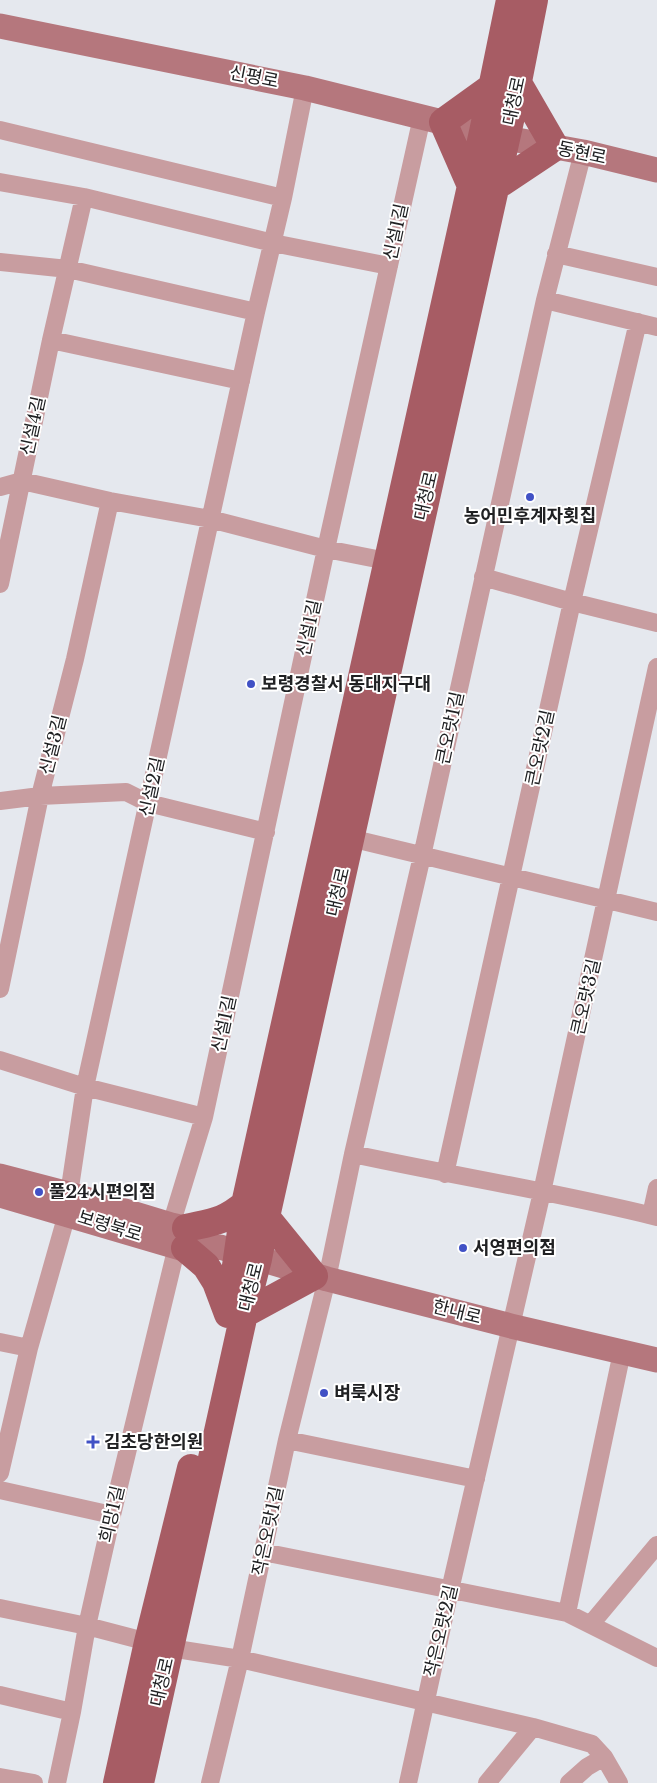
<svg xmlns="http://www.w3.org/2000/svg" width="657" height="1783" font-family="'Libre Baskerville','Noto Sans KR',serif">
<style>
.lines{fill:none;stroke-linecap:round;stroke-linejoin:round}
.street{stroke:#c89da0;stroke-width:18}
.secondary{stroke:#b5777d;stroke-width:25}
.primary{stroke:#a75c64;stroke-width:28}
.poi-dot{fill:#4151c5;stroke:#fff;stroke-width:2}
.labels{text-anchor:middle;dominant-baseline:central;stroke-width:4;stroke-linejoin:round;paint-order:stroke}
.street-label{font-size:18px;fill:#202123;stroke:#fff}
.poi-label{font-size:18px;font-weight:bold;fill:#202123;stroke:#fff;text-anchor:start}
</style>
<rect width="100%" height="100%" fill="#e5e8ee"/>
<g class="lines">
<path class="street" d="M0 130 283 198
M0 182 84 197 273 243 389 266
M556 254 657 277
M0 262 68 269 256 312
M545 300 657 327
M51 340 241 381
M0 487 22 481 110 501 210 519 326 549 397 563
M483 577 572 602 657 623
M0 584 51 340 84 197
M0 801 40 796 126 792 148 803 266 832
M350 838 657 912
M0 989 40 796 75 659 110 501
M0 1060 85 1087 204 1117
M353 1154C454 1176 557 1192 657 1217
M445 1174 572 602 638 322
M69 1194 85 1087 256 312 283 198 305 88
M651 1215 657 1188
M171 1225 204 1117 326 549 422 117
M0 1342 29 1348
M287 1440 476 1479
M0 1473 29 1348 67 1214
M0 1490 112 1515
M263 1552 567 1613 657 1658
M0 1608 87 1626 148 1642
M567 1613 622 1352
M591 1624 657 1545
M170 1648 240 1659 533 1727 592 1744 604 1757 619 1783
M0 1695 72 1712
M0 1777 34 1783
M57 1783 72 1712 87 1626 112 1515 177 1246
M210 1783 240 1659 287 1440 327 1279 353 1154 422 856 545 300 583 152
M408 1783 450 1590 542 1192 657 667
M487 1783 533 1727
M569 1783 587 1767 604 1757"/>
<path class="secondary" d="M0 26 305 88 506 138 583 152 657 170
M0 1176 69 1194 171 1225 206 1233
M0 1195 194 1252 220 1247 327 1279 511 1326 657 1360"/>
<path class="primary" d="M471 186 443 122 493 86
M495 187 555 147 518 83
M186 1228C212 1222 224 1222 245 1204
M185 1248 206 1266 216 1282 228 1314
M231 1300 245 1204 483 132 510 0
M244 1314 314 1276 266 1217
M117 1783 148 1642 191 1468
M140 1783 244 1314 258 1259 266 1217 512 112 534 0"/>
</g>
<g class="poi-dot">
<circle cx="530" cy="497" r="5"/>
<circle cx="251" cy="684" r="5"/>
<circle cx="39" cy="1192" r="5"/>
<circle cx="463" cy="1248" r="5"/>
<circle cx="324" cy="1393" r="5"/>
<path d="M90.5 1434.5h5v5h5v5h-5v5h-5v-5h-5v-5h5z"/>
</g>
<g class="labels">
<g class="street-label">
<text transform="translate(254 77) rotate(11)">신평로</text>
<text transform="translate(514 101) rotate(-78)">대청로</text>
<text transform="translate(582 153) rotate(12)">동현로</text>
<text transform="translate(396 232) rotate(-78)">신설1길</text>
<text transform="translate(33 426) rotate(-78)">신설4길</text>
<text transform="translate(426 496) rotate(-77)">대청로</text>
<text transform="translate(309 628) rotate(-78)">신설1길</text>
<text transform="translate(450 728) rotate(-78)">큰오랏1길</text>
<text transform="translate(53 745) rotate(-76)">신설3길</text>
<text transform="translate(540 748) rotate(-78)">큰오랏2길</text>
<text transform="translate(152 787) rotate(-78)">신설2길</text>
<text transform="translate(338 892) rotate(-77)">대청로</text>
<text transform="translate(586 997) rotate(-77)">큰오랏3길</text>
<text transform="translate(224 1024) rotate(-78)">신설1길</text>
<text transform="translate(110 1226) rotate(17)">보령북로</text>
<text transform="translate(251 1287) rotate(-76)">대청로</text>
<text transform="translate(457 1312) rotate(14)">한내로</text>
<text transform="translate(112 1514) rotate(-77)">희망1길</text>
<text transform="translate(268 1531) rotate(-78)">작은오랏1길</text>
<text transform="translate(441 1631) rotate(-77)">작은오랏2길</text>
<text transform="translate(162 1682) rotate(-77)">대청로</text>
</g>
<g class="poi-label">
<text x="530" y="516" text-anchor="middle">농어민후계자횟집</text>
<text x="261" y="684">보령경찰서 동대지구대</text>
<text x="49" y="1192">풀24시편의점</text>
<text x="473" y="1248">서영편의점</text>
<text x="334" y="1393">벼룩시장</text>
<text x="104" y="1442">김초당한의원</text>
</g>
</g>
</svg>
